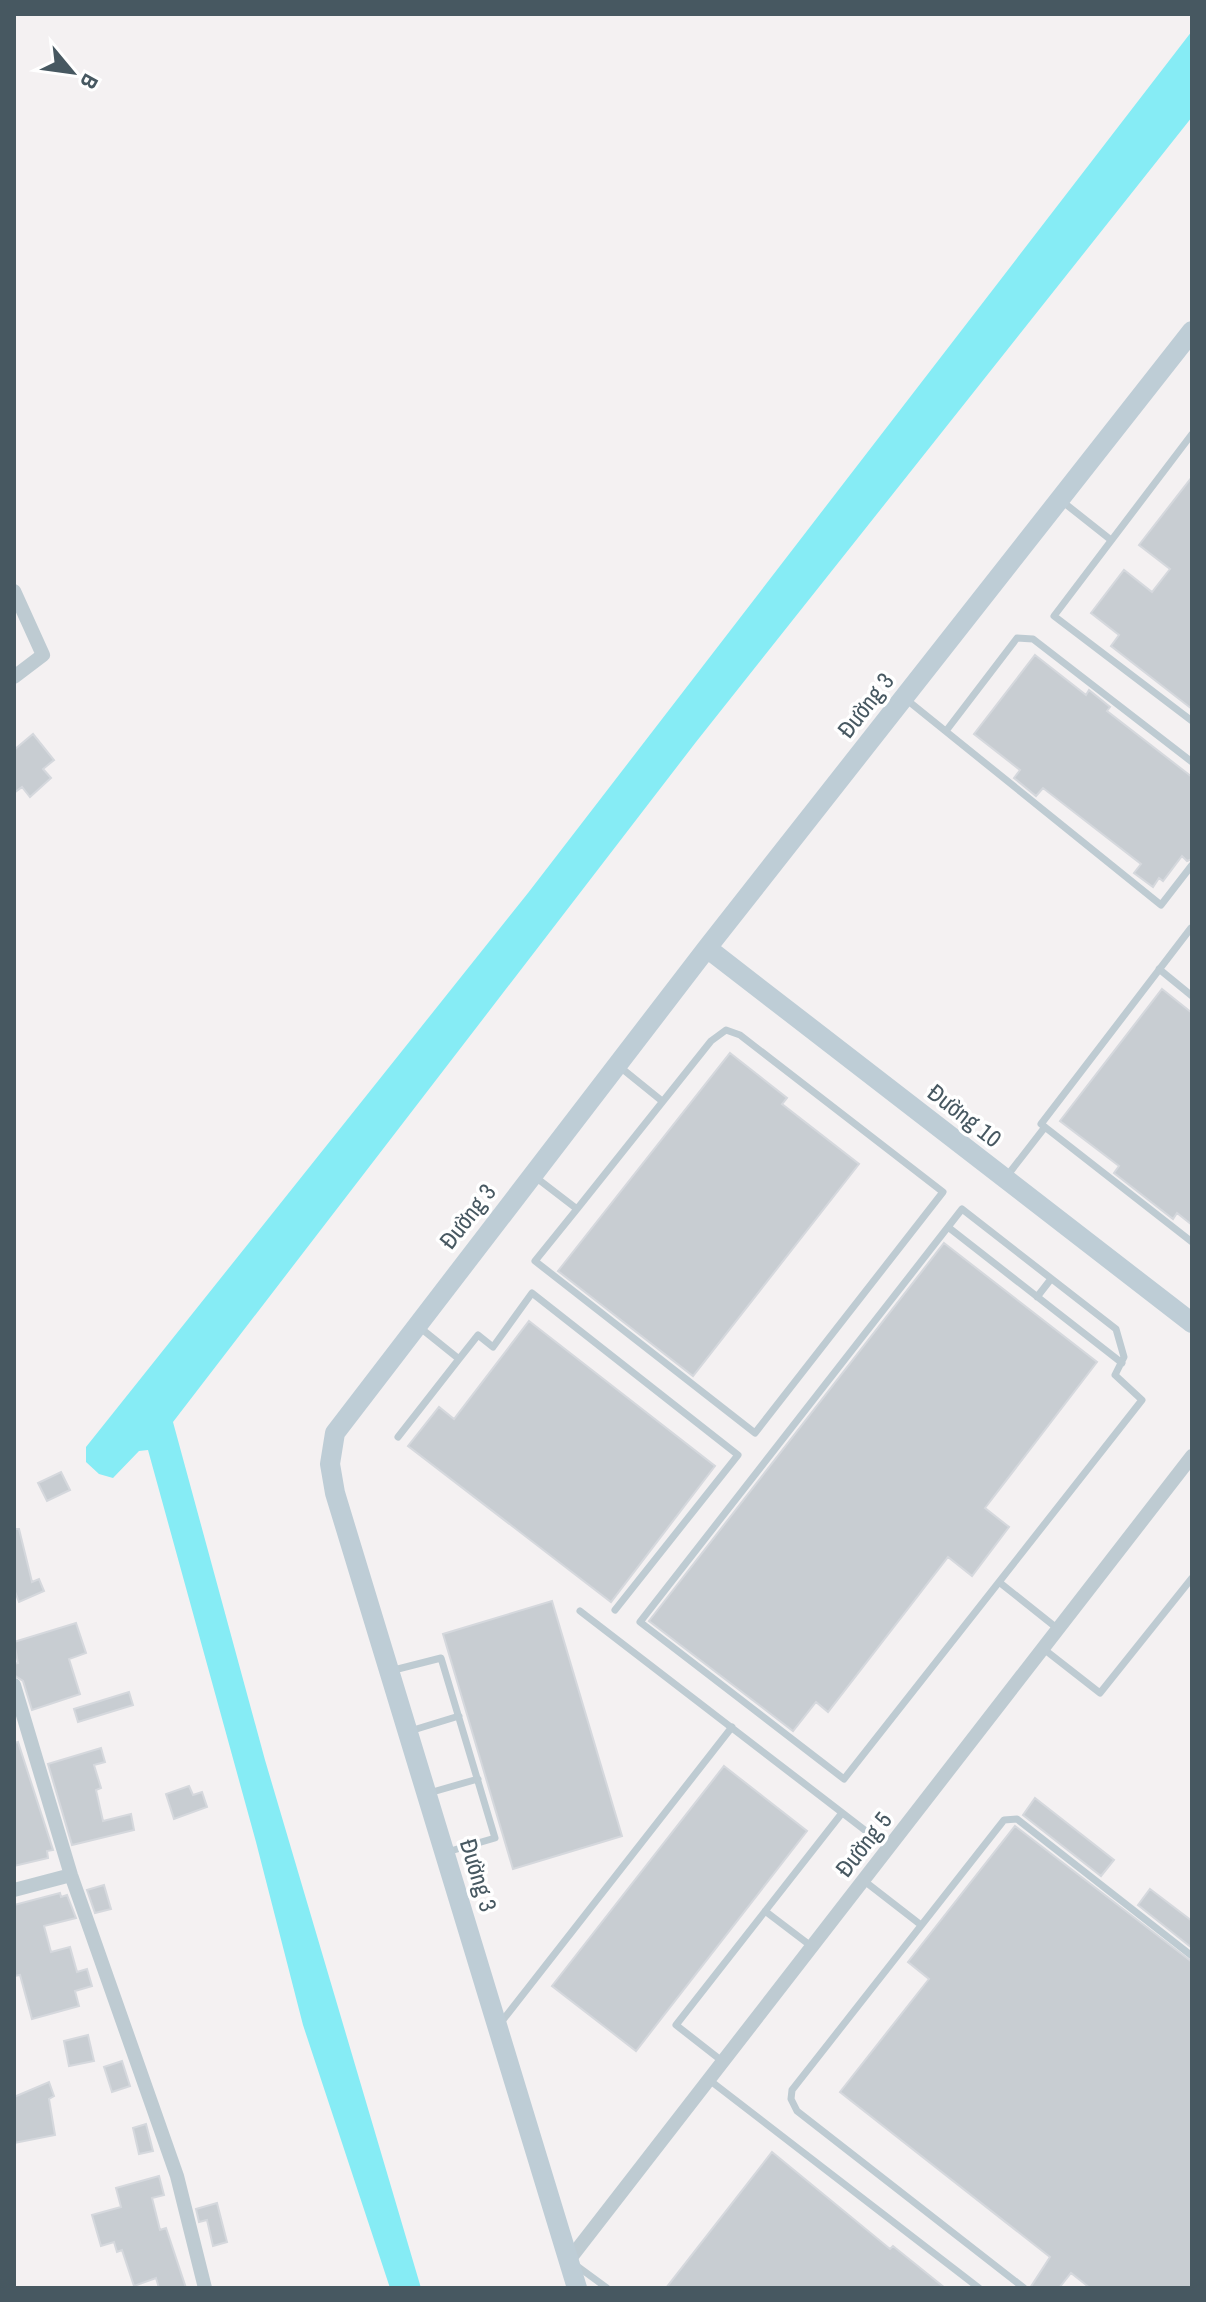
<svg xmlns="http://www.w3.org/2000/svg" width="1206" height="2302" font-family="'Archivo Narrow',sans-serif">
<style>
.water{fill:#86ecf5}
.building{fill:#c8cdd2;stroke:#d5d8dd;stroke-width:2}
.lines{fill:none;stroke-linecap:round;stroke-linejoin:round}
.lane{stroke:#becbd2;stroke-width:7}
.street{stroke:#becbd2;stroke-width:14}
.secondary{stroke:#becdd6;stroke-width:20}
.labels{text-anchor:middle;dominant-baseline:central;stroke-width:7;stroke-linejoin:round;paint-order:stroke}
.street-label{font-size:24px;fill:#475861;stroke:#fff}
</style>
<rect width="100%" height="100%" fill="#f4f1f2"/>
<path class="water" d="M1192 31V117L696 742 173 1422 265 1760 421 2288H390L303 2025 256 1842 148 1450 139 1451 113 1478 99 1474 86 1462V1447L528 893Z"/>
<path class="building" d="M1192 477V709L1111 646 1119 635 1091 613 1124 570 1152 592 1170 569 1139 545Z
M1035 655 1086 695 1089 690 1110 707 1107 711 1192 777V859L1187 861 1182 856 1163 881 1159 878 1153 887 1134 873 1141 864 1043 788 1036 796 1014 778 1020 770 974 734Z
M33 734 54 760 43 769 51 778 30 797 22 787 14 793V750Z
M1162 989 1192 1013V1225L1177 1213 1173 1219 1114 1173 1119 1166 1060 1121Z
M730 1053 787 1098 782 1104 859 1164 693 1376 558 1271Z
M944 1243 1097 1362 985 1508 1009 1527 972 1576 948 1557 828 1712 816 1702 793 1731 649 1621Z
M529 1321 715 1466 611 1602 408 1446 439 1407 454 1419Z
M61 1472 70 1490 47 1501 38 1483Z
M14 1529H19L32 1582 39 1579 44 1591 19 1602 14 1589Z
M552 1601 622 1836 513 1869 443 1634Z
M76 1623 86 1653 69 1659 80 1694 32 1710 23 1681 14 1675V1664L18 1663 14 1642Z
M129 1692 133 1705 78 1722 74 1709Z
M18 1742 53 1850 47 1851 48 1858 14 1866V1743Z
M101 1748 105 1762 94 1765 101 1788 96 1790 103 1821 131 1814 134 1830 72 1845 48 1764Z
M724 1766 807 1831 636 2051 552 1986Z
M189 1786 193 1795 202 1792 207 1807 174 1819 166 1794Z
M1035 1798 1114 1860 1101 1876 1023 1815Z
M1015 1826 1192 1962V2288H1090L1071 2273 1059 2288H1030L1050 2257 840 2092 929 1979 908 1962Z
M104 1885 111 1909 95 1913 87 1890Z
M1150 1889 1192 1921V1948L1138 1905Z
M60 1893 61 1897 67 1895 76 1918 44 1926 51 1952 70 1947 77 1972 87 1969 92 1986 75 1991 79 2006 32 2019 20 1975 14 1976V1905Z
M88 2035 94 2061 69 2066 64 2041Z
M122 2061 130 2086 112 2092 104 2067Z
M49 2082 54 2096 49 2099 55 2135 14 2143V2097Z
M146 2124 153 2151 139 2154 133 2128Z
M772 2152 890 2249 893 2246 945 2288H666Z
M159 2176 164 2195 152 2198 160 2230 166 2228 186 2288H159L156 2278 134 2286 122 2250 117 2252 114 2242 101 2246 92 2215 121 2207 116 2188Z
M217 2203 227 2242 213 2246 207 2220 199 2222 196 2209Z"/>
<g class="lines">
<path class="lane" d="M1192 434 1054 616 1192 721
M1063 502 1111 540
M907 700 1161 905 1192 865
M946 731 1017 638 1033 639 1192 762
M1191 928 1041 1124 1192 1242
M1159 969 1192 996
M620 1067 662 1101
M534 1176 577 1209 535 1261 755 1433 943 1192 740 1035 726 1030 711 1041 577 1209
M1007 1176 1045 1127
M948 1227 1122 1363
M1037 1297 1051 1279
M459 1359 478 1335 493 1347 532 1293 738 1455 615 1610
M398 1437 459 1359 418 1326
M999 1582 844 1779 640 1622 962 1209 1116 1329 1124 1357 1115 1375 1142 1400 999 1582 1058 1629
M580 1611 888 1848
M1045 1650 1100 1693 1192 1578
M390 1671 441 1658 495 1838 447 1852
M410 1731 459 1716
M429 1793 478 1779
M863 1880 921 1925
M765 1911 811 1946
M499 2025 732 1727
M722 2061 676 2025 842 1813
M708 2079 979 2288
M577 2266 607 2288
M1024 2288 797 2111 791 2099 792 2090 1004 1820 1017 1819 1192 1956"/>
<path class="street" d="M14 591 43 655 14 677
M14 1685 71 1875 177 2176 205 2288
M14 1890 71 1875
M569 2260 1192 1456"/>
<path class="secondary" d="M707 948 1192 1323
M577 2288 335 1493 330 1464 335 1433 707 948 1192 331"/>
</g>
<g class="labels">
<g class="street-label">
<text transform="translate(865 705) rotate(-52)">Đường 3</text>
<text transform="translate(965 1115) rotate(38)">Đường 10</text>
<text transform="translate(467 1216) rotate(-52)">Đường 3</text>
<text transform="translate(863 1844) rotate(-52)">Đường 5</text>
<text transform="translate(479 1875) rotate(73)">Đường 3</text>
</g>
</g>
<rect width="1206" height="2302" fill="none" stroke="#475861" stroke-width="32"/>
<g transform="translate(72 72) rotate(119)" stroke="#ffffff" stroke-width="6" paint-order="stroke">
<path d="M0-6L14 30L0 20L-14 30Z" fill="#475861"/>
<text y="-12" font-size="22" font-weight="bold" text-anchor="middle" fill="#475861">B</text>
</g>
</svg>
